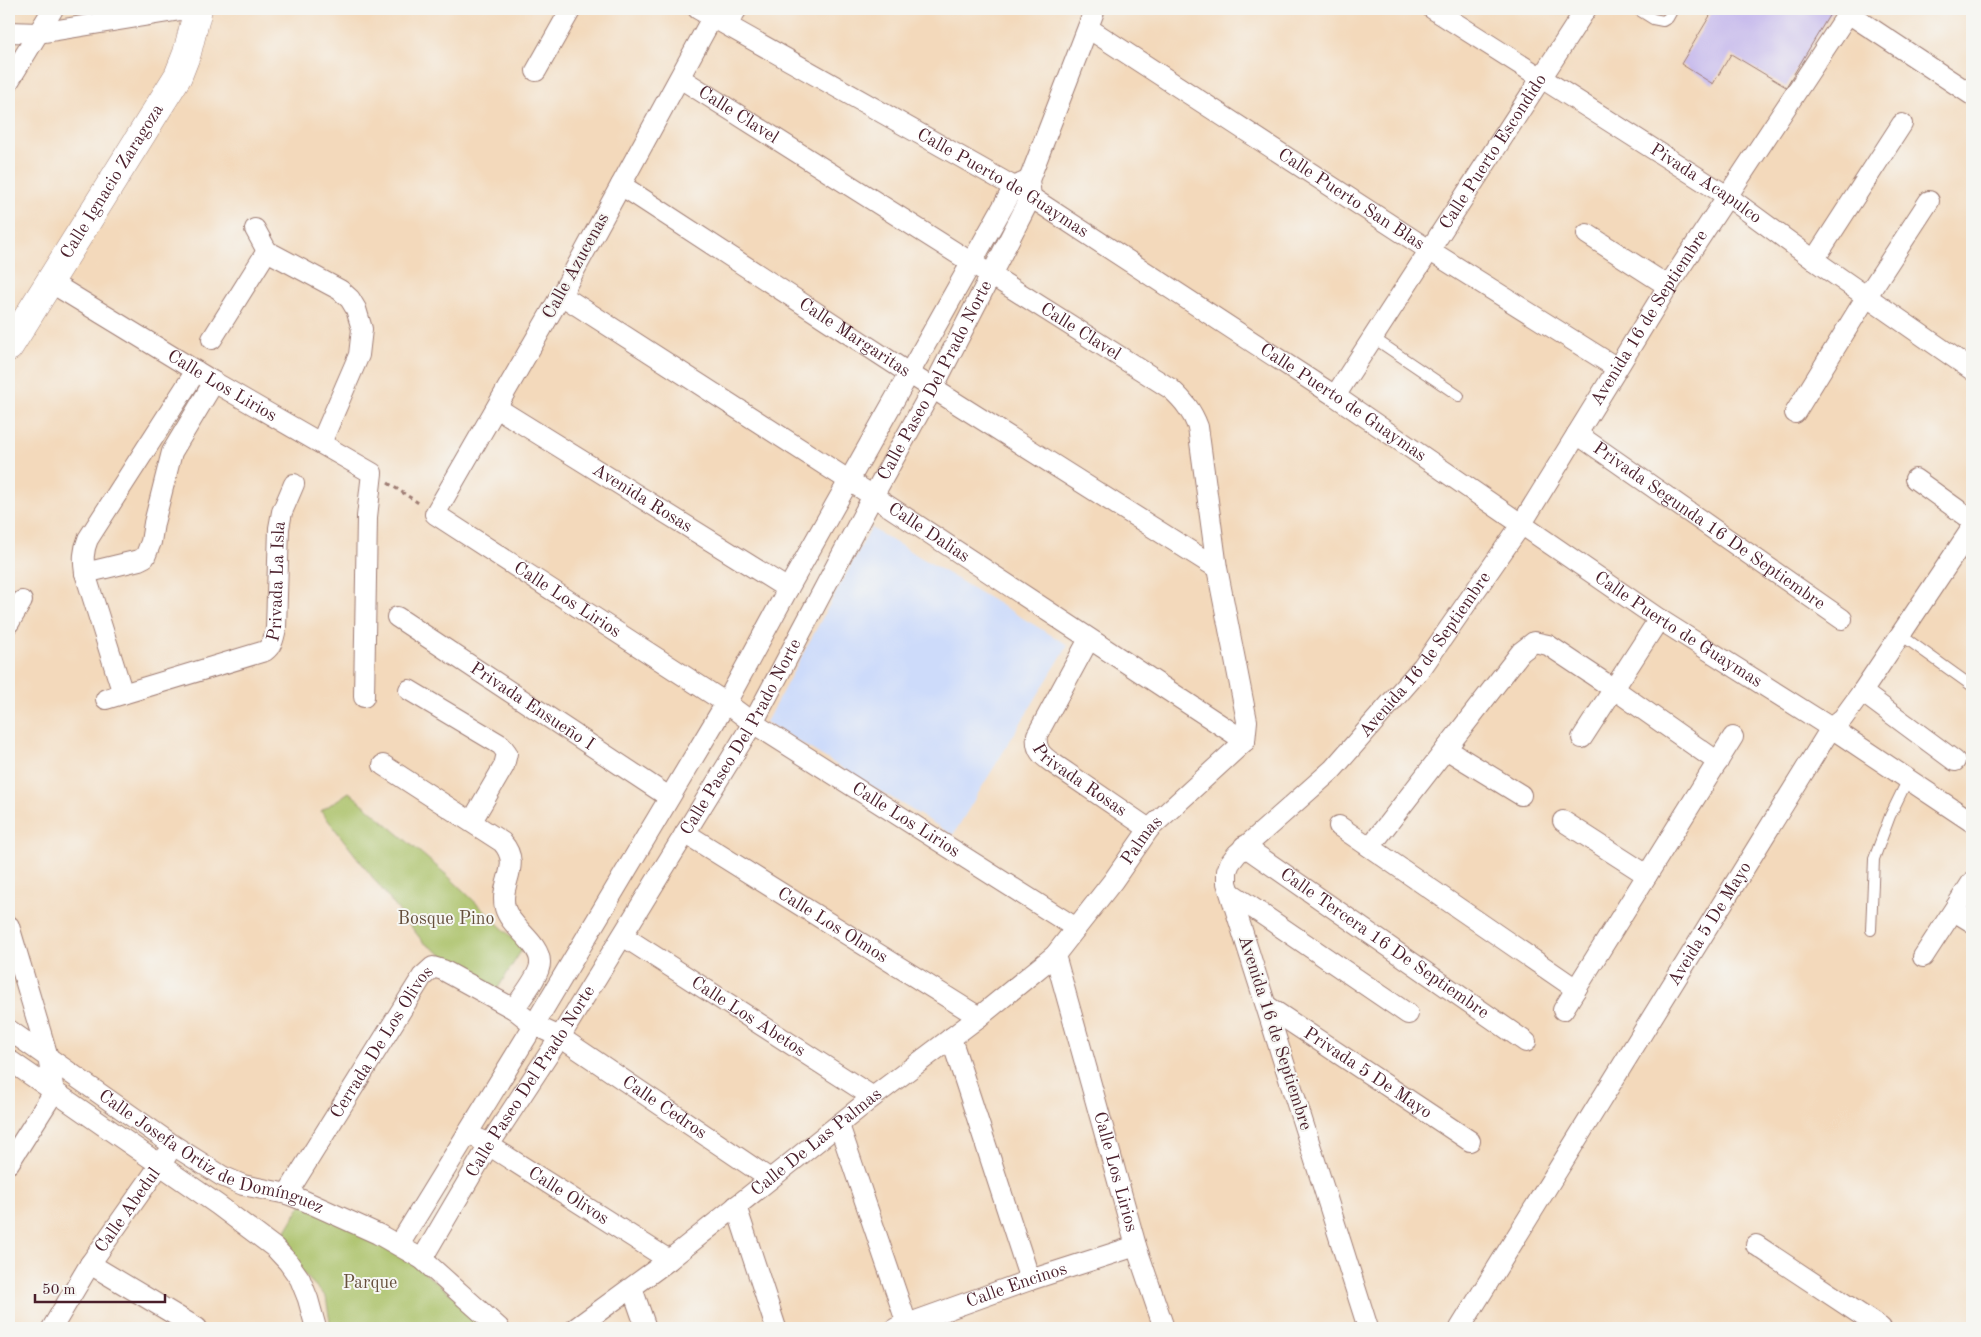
<svg xmlns="http://www.w3.org/2000/svg" width="1981" height="1337" font-family="'Old Standard TT',serif">
<style>
.built{fill:#cddbfa}
.green{fill:#a9c065;stroke:#7a7048}
.building{fill:#c6b9ec}
.lines{fill:none;stroke-linecap:round;stroke-linejoin:round}
.lane-casing{stroke:#9e7c73;stroke-width:12}
.street-casing{stroke:#9e7c73;stroke-width:22}
.secondary-casing{stroke:#9e7c73;stroke-width:29}
.path{stroke:#9e7c73;stroke-width:3;stroke-dasharray:4 4;stroke-linecap:butt}
.lane{stroke:#fff;stroke-width:10}
.street{stroke:#fff;stroke-width:20}
.secondary{stroke:#fff;stroke-width:28}
.labels{text-anchor:middle;dominant-baseline:central;stroke-width:4;stroke-linejoin:round;paint-order:stroke}
.street-label{font-size:18px;fill:#4a1f2b;stroke:#f6f6f2}
.park-label{font-size:18px;fill:#664f3c;stroke:#f6f6f2}
</style>
<rect width="100%" height="100%" fill="#f6f6f2"/>
<filter id="ink" filterUnits="userSpaceOnUse"><feTurbulence type="fractalNoise" baseFrequency=".02" numOctaves="2"/><feDisplacementMap in="SourceGraphic" scale="10" xChannelSelector="R" yChannelSelector="G"/><feConvolveMatrix kernelMatrix="1 2 1 2 8 2 1 2 1" color-interpolation-filters="sRGB"/></filter>
<filter id="wash" filterUnits="userSpaceOnUse"><feTurbulence type="fractalNoise" baseFrequency=".0096" numOctaves="4" result="noise"/><feDisplacementMap in="SourceGraphic" scale="20" xChannelSelector="R" yChannelSelector="G"/><feGaussianBlur stdDeviation="1.12" result="paint"/><feColorMatrix in="noise" values="0 0 0 0 0 0 0 0 0 0 0 0 0 0 0 0 0 1.4 0 .05"/><feComposite in="paint" operator="in"/></filter>
<g filter="url(#wash)">
<rect width="100%" height="100%" fill="#f3d9bb"/>
<path class="built" d="M871 528 1068 645 953 835 766 722Z"/>
<path class="green" d="M349 792 448 876 523 948 496 991 423 942 321 811Z
M303 1202 377 1236 495 1328H331L326 1297 277 1246Z"/>
<g id="blocks">
<path class="building" d="M1714 9H1833L1786 87 1731 54 1713 84 1681 64Z"/>
</g>
</g>
<g filter="url(#ink)">
<use href="#blocks" fill-opacity="0" stroke="#9e7c73" stroke-width="1"/>
<g class="lines">
<defs>
<path id="lane" d="M1637 9 1653 19 1663 21 1668 18 1673 9
M1372 337 1459 396
M1901 635 1972 686
M1871 930 1874 859 1890 816 1908 779"/>
<g id="street">
<path id="s1" d="M698 9 1023 192 1335 396 1659 619 1836 731 1972 822"/>
<path id="s2" d="M1433 9 1727 196 1814 260 1972 370"/>
<path d="M1848 13 1972 95"/>
<path id="s3" d="M713 16 561 295 435 514 726 703 753 723 1076 928"/>
<path d="M727 24 737 9"/>
<path id="s4" d="M1088 28 1429 250 1617 368"/>
<path d="M9 32 39 33 187 9"/>
<path d="M536 71 571 9"/>
<path id="s5" d="M680 78 1171 389C1184 401 1192 411 1198 427L1217 568 1247 721 1245 741"/>
<path d="M9 81 53 9"/>
<path id="s6" d="M621 185 910 374 1217 568"/>
<path d="M255 229 267 251 340 290 350 299 356 309 362 329 359 355 321 443"/>
<path d="M1587 234 1668 286"/>
<path d="M1814 260 1902 124"/>
<path id="s7" d="M50 282 214 382 372 473 367 517 364 697"/>
<path id="s8" d="M561 295 873 496 1245 741"/>
<path d="M212 339 267 251"/>
<path id="s9" d="M1335 396 1586 9"/>
<path id="s10" d="M497 408 788 589"/>
<path d="M1795 413 1867 296 1929 201"/>
<path id="s11" d="M1577 434 1842 619"/>
<path d="M1915 479 1972 520"/>
<path d="M85 573 139 560 145 557 151 542 154 523 172 452 214 382"/>
<path id="s12" d="M397 617 669 797"/>
<path d="M9 623 22 601"/>
<path id="s13" d="M1089 639 1037 735C1035 750 1042 756 1054 764L1149 829"/>
<path d="M409 690 501 745 507 753 504 766 472 821"/>
<path d="M1862 692 1955 761"/>
<path d="M123 694 85 573C83 560 83 551 88 539L196 371"/>
<path id="s14" d="M106 699 265 651C273 645 274 637 276 628L279 528 282 512 294 484"/>
<path d="M1582 738 1659 619"/>
<path d="M1446 749 1521 795"/>
<path d="M383 765 502 842C523 866 499 882 505 908 510 927 540 943 540 962 541 974 521 998 514 1009"/>
<path d="M1563 821 1647 875"/>
<path d="M1339 826 1576 989"/>
<path id="s15" d="M685 833 979 1017"/>
<path id="s16" d="M1244 846 1526 1042"/>
<path d="M1370 847 1521 652 1534 642 1548 645 1614 689 1718 762"/>
<path d="M1231 893 1408 1014"/>
<path d="M1954 911 1972 922"/>
<path d="M9 926 48 1057 54 1092 9 1163"/>
<path id="s17" d="M623 936 873 1097"/>
<path id="s18" d="M1055 955 1136 1246 1164 1328"/>
<path d="M1923 957 1972 882"/>
<path id="s19" d="M1267 1006 1470 1141"/>
<path d="M1563 1010 1733 737"/>
<path id="s20" d="M9 1030 173 1145 222 1176 243 1185 287 1194 305 1201 378 1234 422 1259 499 1328"/>
<path d="M951 1038 1030 1280"/>
<path d="M9 1060 218 1205 275 1248 288 1262 300 1279 308 1299 316 1328"/>
<path d="M839 1125 907 1324"/>
<path id="s21" d="M479 1139 669 1260"/>
<path id="s22" d="M287 1194 422 977 433 967 443 970 514 1009 534 1025 560 1037 770 1179"/>
<path d="M736 1206 776 1328"/>
<path d="M399 1245 534 1025 726 703 788 589 1014 187 1027 181"/>
<path d="M1756 1245 1881 1328"/>
<path id="s23" d="M422 1259 489 1145 560 1037 753 723 873 496 933 388 1031 197 1029 180 1095 9"/>
<path d="M90 1264 197 1328"/>
<path d="M632 1288 646 1328"/>
<path id="s24" d="M52 1328 90 1264 167 1155"/>
<path id="s25" d="M576 1328 669 1260 873 1097 979 1017 1055 955 1113 881 1149 829 1245 741"/>
<path id="s26" d="M896 1328 1030 1280 1136 1246"/>
<path id="s27" d="M1368 1328 1227 883V871L1230 863 1237 854 1333 769 1423 666 1521 525 1668 286 1851 9"/>
<path id="s28" d="M1460 1328 1831 728 1843 718 1862 692 1972 528"/>
</g>
<g id="secondary">
<path id="s29" d="M9 347 178 76 187 53 198 9"/>
</g>
</defs>
<use href="#lane" class="lane-casing"/>
<use href="#street" class="street-casing"/>
<use href="#secondary" class="secondary-casing"/>
<path class="path" d="M388 483 420 504"/>
<use href="#lane" class="lane"/>
<use href="#street" class="street"/>
<use href="#secondary" class="secondary"/>
</g>
</g>
<g class="labels">
<g class="street-label">
<text stroke="none"><textPath href="#s5" startOffset="69">Calle Clavel</textPath></text>
<text stroke="none"><textPath href="#s9" startOffset="291">Calle Puerto Escondido</textPath></text>
<text stroke="none"><textPath href="#s29" startOffset="195">Calle Ignacio Zaragoza</textPath></text>
<text stroke="none"><textPath href="#s1" startOffset="351">Calle Puerto de Guaymas</textPath></text>
<text stroke="none"><textPath href="#s2" startOffset="324">Pivada Acapulco</textPath></text>
<text stroke="none"><textPath href="#s4" startOffset="314">Calle Puerto San Blas</textPath></text>
<text transform="translate(576 266) rotate(-61)">Calle Azucenas</text>
<text stroke="none"><textPath href="#s27" startOffset="1179">Avenida 16 de Septiembre</textPath></text>
<text stroke="none"><textPath href="#s5" startOffset="474">Calle Clavel</textPath></text>
<text stroke="none"><textPath href="#s6" startOffset="279">Calle Margaritas</textPath></text>
<text stroke="none"><textPath href="#s23" startOffset="1018">Calle Paseo Del Prado Norte</textPath></text>
<text stroke="none"><textPath href="#s7" startOffset="201">Calle Los Lirios</textPath></text>
<text stroke="none"><textPath href="#s1" startOffset="756">Calle Puerto de Guaymas</textPath></text>
<text stroke="none"><textPath href="#s10" startOffset="171">Avenida Rosas</textPath></text>
<text stroke="none"><textPath href="#s11" startOffset="161">Privada Segunda 16 De Septiembre</textPath></text>
<text stroke="none"><textPath href="#s8" startOffset="438">Calle Dalias</textPath></text>
<text stroke="none"><textPath href="#s14" startOffset="239">Privada La Isla</textPath></text>
<text stroke="none"><textPath href="#s3" startOffset="728">Calle Los Lirios</textPath></text>
<text stroke="none"><textPath href="#s1" startOffset="1161">Calle Puerto de Guaymas</textPath></text>
<text stroke="none"><textPath href="#s27" startOffset="774">Avenida 16 de Septiembre</textPath></text>
<text stroke="none"><textPath href="#s12" startOffset="162">Privada Ensueño I</textPath></text>
<text stroke="none"><textPath href="#s23" startOffset="612">Calle Paseo Del Prado Norte</textPath></text>
<text stroke="none"><textPath href="#s13" startOffset="175">Privada Rosas</textPath></text>
<text stroke="none"><textPath href="#s3" startOffset="1132">Calle Los Lirios</textPath></text>
<text stroke="none"><textPath href="#s25" startOffset="751">Palmas</textPath></text>
<text stroke="none"><textPath href="#s28" startOffset="475">Aveida 5 De Mayo</textPath></text>
<text stroke="none"><textPath href="#s15" startOffset="174">Calle Los Olmos</textPath></text>
<text stroke="none"><textPath href="#s16" startOffset="171">Calle Tercera 16 De Septiembre</textPath></text>
<text stroke="none"><textPath href="#s17" startOffset="149">Calle Los Abetos</textPath></text>
<text transform="translate(1275 1033) rotate(72)">Avenida 16 de Septiembre</text>
<text stroke="none"><textPath href="#s22" startOffset="179">Cerrada De Los Olivos</textPath></text>
<text stroke="none"><textPath href="#s19" startOffset="121">Privada 5 De Mayo</textPath></text>
<text stroke="none"><textPath href="#s23" startOffset="208">Calle Paseo Del Prado Norte</textPath></text>
<text stroke="none"><textPath href="#s22" startOffset="542">Calle Cedros</textPath></text>
<text stroke="none"><textPath href="#s25" startOffset="304">Calle De Las Palmas</textPath></text>
<text stroke="none"><textPath href="#s20" startOffset="238">Calle Josefa Ortiz de Domínguez</textPath></text>
<text stroke="none"><textPath href="#s18" startOffset="225">Calle Los Lirios</textPath></text>
<text stroke="none"><textPath href="#s21" startOffset="106">Calle Olivos</textPath></text>
<text stroke="none"><textPath href="#s24" startOffset="140">Calle Abedul</textPath></text>
<text stroke="none"><textPath href="#s26" startOffset="128">Calle Encinos</textPath></text>
</g>
<g class="park-label">
<text x="446" y="919">Bosque Pino</text>
<text x="370" y="1283">Parque</text>
</g>
</g>
<rect width="1981" height="1337" fill="none" stroke="#f6f6f2" stroke-width="30"/>
<path d="M35 1294v8h130v-8" fill="none" stroke="#4a1f2b" stroke-width="2.5"/>
<text x="42" y="1294" font-size="15" fill="#4a1f2b" stroke="#f6f6f2" stroke-width="4" paint-order="stroke">50 m</text>
</svg>
